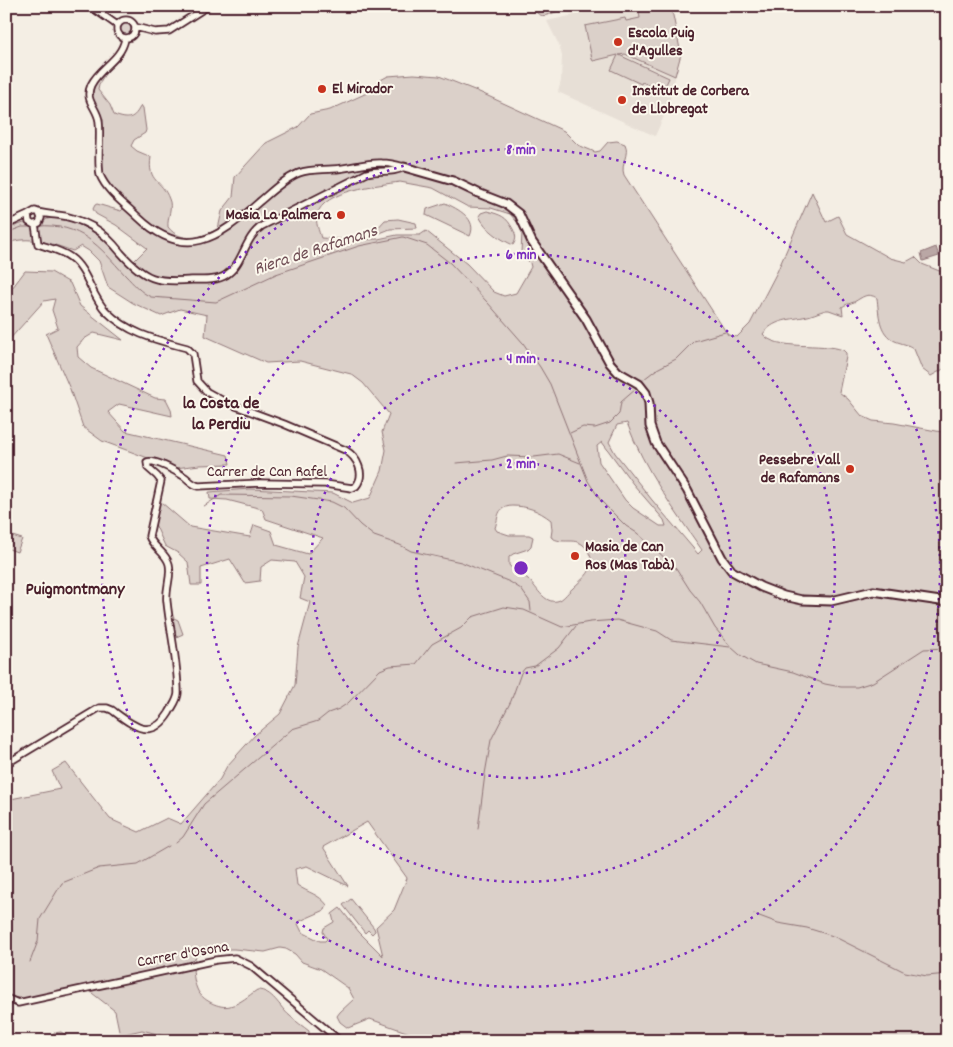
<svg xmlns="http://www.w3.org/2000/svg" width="953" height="1047" font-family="Dekko,sans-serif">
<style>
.built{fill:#e7dfd6}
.green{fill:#dbd0c9;stroke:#92787a;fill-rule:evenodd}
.water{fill:#baa7a5;stroke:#8d7174}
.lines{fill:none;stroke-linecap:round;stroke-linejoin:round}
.stream{stroke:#8d7174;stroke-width:1}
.minor-casing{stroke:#4a1f2b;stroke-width:9}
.major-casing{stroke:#4a1f2b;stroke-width:11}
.minor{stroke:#fbf7ec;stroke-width:5.5}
.major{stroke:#fbf7ec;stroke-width:7}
.ring{fill:none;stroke:#7b2cbf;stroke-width:2.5;stroke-dasharray:2.5 5}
.poi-dot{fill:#c8321e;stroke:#fbf7ec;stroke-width:2}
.labels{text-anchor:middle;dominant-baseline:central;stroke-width:4;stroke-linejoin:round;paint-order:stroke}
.poi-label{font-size:16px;font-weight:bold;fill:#4a1f2b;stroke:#fbf7ec;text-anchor:start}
.street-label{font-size:16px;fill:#4a1f2b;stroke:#fbf7ec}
.water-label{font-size:18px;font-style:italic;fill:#714f56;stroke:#fbf7ec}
.neighbourhood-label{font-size:18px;font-weight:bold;fill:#4a1f2b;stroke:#fbf7ec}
.centre{fill:#7b2cbf;stroke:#fbf7ec;stroke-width:2.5}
.ring-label{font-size:15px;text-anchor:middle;font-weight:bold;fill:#7b2cbf;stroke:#fbf7ec;stroke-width:4;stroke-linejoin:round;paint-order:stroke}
</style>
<rect width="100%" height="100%" fill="#f4eee4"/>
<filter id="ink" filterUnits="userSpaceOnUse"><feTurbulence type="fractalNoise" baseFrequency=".02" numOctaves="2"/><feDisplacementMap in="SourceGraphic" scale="10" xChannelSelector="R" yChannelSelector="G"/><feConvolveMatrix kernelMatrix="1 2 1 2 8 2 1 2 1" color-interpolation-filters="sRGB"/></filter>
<g filter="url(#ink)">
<path class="built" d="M615 6H671L681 54 668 107 655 136 558 92 561 81 562 56 559 45 547 21Z"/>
<path class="green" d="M531 6H560L561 10C546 15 541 21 531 6Z
M638 6H671L681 54 675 76 625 54 619 55 669 78 663 91 642 82 641 84 611 70 618 55 593 61 592 59 585 26 625 18 626 21 640 18Z
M119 29a6 6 0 1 1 12 0a6 6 0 1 1-12 0Z
M117 52 124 54C115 64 99 76 98 90L110 105 114 115C128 120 134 120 141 105L143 108 146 130 145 133 134 140 131 146 137 151 151 157C147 183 162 179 169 199 173 207 167 218 168 227 181 244 202 237 218 229L222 211 233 197 235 177 266 143 298 127 310 114 330 110 369 92 377 82 388 76 414 74 439 76 477 91 564 131 578 145 595 152 600 151 608 142 617 141 625 144C630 154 620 164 624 175L728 335 737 337 750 324 777 272 812 192 826 222 838 216 847 234 890 258 906 262 915 257 922 264 947 274V367L931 376 922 369 914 349C908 344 902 344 895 341 878 333 879 313 877 298 867 292 863 297 854 302 849 304 846 304 842 307L843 315 829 310H826C818 312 811 316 803 317 788 320 773 320 763 334 775 351 822 342 843 350L846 353V357L839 392 848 399 862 416 873 421 894 423 947 433V1041H412V1034L370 1019 348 1028 340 1022 337 1016 340 1012 354 999 348 988 321 969 302 962 295 954 286 949 280 948 265 952 234 949H222L197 955C191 963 193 980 197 989 201 1000 220 1009 230 1006 241 1003 248 996 257 990 273 990 279 1007 290 1016 296 1022 303 1026 309 1031V1036L305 1041H188L181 1036 176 1039 142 1030 120 1035 115 1011 83 986 36 1000 11 997 6 1031V800L60 789 52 771 66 763 110 819 139 832 167 818 181 824 220 779 227 766 255 735 280 714 295 685 298 647 310 602 300 598 304 577 295 562 272 560 261 567 260 581 245 583 230 559 201 568V585H191L188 562 178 553 165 546 150 513 154 496 190 527 250 537 254 525 271 531 276 545 308 554 323 538 266 519 262 509 227 500 210 499 209 492 250 489 333 493 353 503 370 498 382 471 386 450 382 432 389 414 363 383 351 374 300 361 266 363 205 336 207 315 180 309 161 316 133 303 108 287 99 261 89 251 81 246 73 251C52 244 28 234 6 244V229L24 223 31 227 39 228C41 225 43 221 47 219 65 214 98 233 111 245 118 251 124 258 130 265L147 248 116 225 96 214 93 209 95 205 97 204 121 211 125 207 103 186C101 166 101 134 95 116 92 108 84 101 86 91 89 76 106 62 117 52ZM400 182 433 188 468 207 491 208 510 214 517 222 522 232 521 253 530 263 531 267 516 293 504 296 494 292 467 264 426 231 420 235H397L378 239 353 240 321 238C319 231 315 222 317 215 323 190 379 185 400 182ZM627 423C645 471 673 508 702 550L698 554 652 500 615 453 609 442 617 425ZM602 442 633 484 664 520 666 526H660L633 508 625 500 599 462 597 446ZM512 506C527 506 538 510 551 520L552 530 551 537C562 546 576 535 586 548 600 568 585 576 572 589 567 593 563 600 557 601 544 604 536 586 528 579 521 573 514 572 509 565V557L513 554 528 549 531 546 533 537 529 535H509L497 531 495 528C499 517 496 507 512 506ZM367 822 407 878 394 910 376 927 383 956 359 932 340 908 332 914 334 922 324 928 323 932 327 939 325 941H320L302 932 298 924 300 921 325 910 327 905C319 894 308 893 297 885L295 869 307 866 348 886 323 847Z
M445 203C458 209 478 219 470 236L426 215 427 209Z
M487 211C501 215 506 216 513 229 516 235 517 239 513 245 500 239 486 230 479 216L481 213Z
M398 219 416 223 417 228 390 229 375 235 374 232 385 220Z
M25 271 51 272 70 283 80 306 123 340 94 333 84 339 77 347 78 357 91 368 155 398 166 399 171 409 172 416 119 404 108 412 125 431 228 455 230 464 200 465 175 468 102 441 83 427 70 389 46 334 58 328 52 310 55 299 44 301 9 340 6 341V296Z
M6 534 22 539 17 552 6 548Z
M174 618 178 620 183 634 174 638 172 621Z
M351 899 374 928 375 931 372 934 368 930 365 933 343 905Z
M61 1032 75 1041H42L54 1033Z"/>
<path class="water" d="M936 247 939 256 923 261 921 253Z"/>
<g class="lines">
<path class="stream" d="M38 226C81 223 99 246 125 275 134 284 140 292 151 297L216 302 276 274 359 246 403 237 427 245 450 263 488 303 523 343 540 367 550 384 588 481 601 501 626 526 637 533 676 568 690 590 700 602 715 628 731 647 740 655 756 664 793 672 825 684 841 687H857L873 682 924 649 947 648
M6 233 22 227H32
M644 379 657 369 676 359 694 341 725 332
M570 433 583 427 595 428 610 423 619 414 621 402 636 389
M456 463 492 460 507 456 534 457 558 454 580 463
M204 506 221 495 291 496 332 502 344 508 360 525 374 536 400 545 411 551 461 562 510 582 521 589 530 602 531 611
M478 829 485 774 491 740 511 701 521 673 525 668 535 666 559 648 576 626
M176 843 183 837 204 804 292 729 318 721 328 713 339 709 348 703 380 670 390 666 416 664 432 644 461 628 472 617 504 607 524 610 562 627 590 622 617 620 657 631 671 640 730 647
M754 914 778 923 807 928 833 936 905 972 927 976 947 974
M30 962 38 941 40 919 62 883 99 868 138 864 169 846"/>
<defs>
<path id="minor" d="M90 6 117 25
M117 29a9 9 0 1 1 18 0a9 9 0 1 1-18 0Z
M135 27 155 32 169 31 208 6
M125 39C121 60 100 67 91 85 84 101 97 107 99 121 101 139 97 157 100 175 107 192 125 204 138 217 185 262 218 239 259 202 271 192 284 179 299 173 310 169 321 170 333 169 349 169 365 162 382 163 389 163 397 165 404 167
M39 213 41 218 39 223 34 225 29 222 28 215 35 211C42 214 49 214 57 215 69 216 82 221 93 227 105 234 113 243 121 253 145 280 157 283 192 280 203 280 217 281 226 275 243 265 244 238 262 226L367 173C379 169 393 174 404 167
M6 225 28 215
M6 764 99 708H107L112 710C132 725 151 742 169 713 172 707 178 700 178 693 178 663 170 631 167 602 165 589 172 576 169 564 166 552 153 548 149 536L161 481 157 476 148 468 147 462C155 459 177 472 185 477 190 481 193 485 199 486L260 483 325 484 352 488 356 486C366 474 357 457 345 450L284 424 225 402 207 392 197 381 193 354 187 348C157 340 129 334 106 311 91 296 88 270 70 257 60 250 49 248 38 244L35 224
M6 998 18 1003 216 960 235 958 251 966 340 1041"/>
<path id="major" d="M404 167 453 181 478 193 506 204 519 214 532 242 586 319 610 363 618 372 639 384 646 393 649 403 650 426 656 443 687 490 722 558 732 571 761 587 784 596 802 600 831 601 873 591 947 602"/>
</defs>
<use href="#minor" class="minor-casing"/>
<use href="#major" class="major-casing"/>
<use href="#minor" class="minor"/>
<use href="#major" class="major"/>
</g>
</g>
<g class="ring">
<circle cx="521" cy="568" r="105"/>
<circle cx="521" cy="568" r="210"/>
<circle cx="521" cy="568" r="314"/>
<circle cx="521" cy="568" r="419"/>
</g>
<g class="poi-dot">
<circle cx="618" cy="42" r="5"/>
<circle cx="322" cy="89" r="5"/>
<circle cx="622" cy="100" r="5"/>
<circle cx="341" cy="215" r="5"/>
<circle cx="850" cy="469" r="5"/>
<circle cx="575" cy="556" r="5"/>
</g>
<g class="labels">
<g class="poi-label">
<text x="628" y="33">Escola Puig<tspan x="628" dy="18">d'Agulles</tspan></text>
<text x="332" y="89">El Mirador</text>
<text x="632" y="91">Institut de Corbera<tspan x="632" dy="18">de Llobregat</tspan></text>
<text x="331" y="215" text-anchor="end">Masia La Palmera</text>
<text x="840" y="460" text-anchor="end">Pessebre Vall<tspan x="840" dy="18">de Rafamans</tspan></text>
<text x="585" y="547">Masia de Can<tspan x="585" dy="18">Ros (Mas Tabà)</tspan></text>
</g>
<g class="street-label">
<text x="267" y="472">Carrer de Can Rafel</text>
<text transform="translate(183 955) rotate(-10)">Carrer d'Osona</text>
</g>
<g class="water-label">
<text transform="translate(316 251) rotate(-18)">Riera de Rafamans</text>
</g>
<g class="neighbourhood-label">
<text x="221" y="404">la Costa de<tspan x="221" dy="21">la Perdiu</tspan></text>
<text x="75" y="590">Puigmontmany</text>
</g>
</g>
<circle cx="521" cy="568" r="8" class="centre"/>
<g class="ring-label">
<text x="521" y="154">8 min</text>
<text x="521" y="259">6 min</text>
<text x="521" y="363">4 min</text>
<text x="521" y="468">2 min</text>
</g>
<rect width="953" height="1047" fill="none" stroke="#fbf7ec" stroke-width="25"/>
<rect x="12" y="12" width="928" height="1022" fill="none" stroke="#4a1f2b" stroke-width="2" filter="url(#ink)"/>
</svg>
